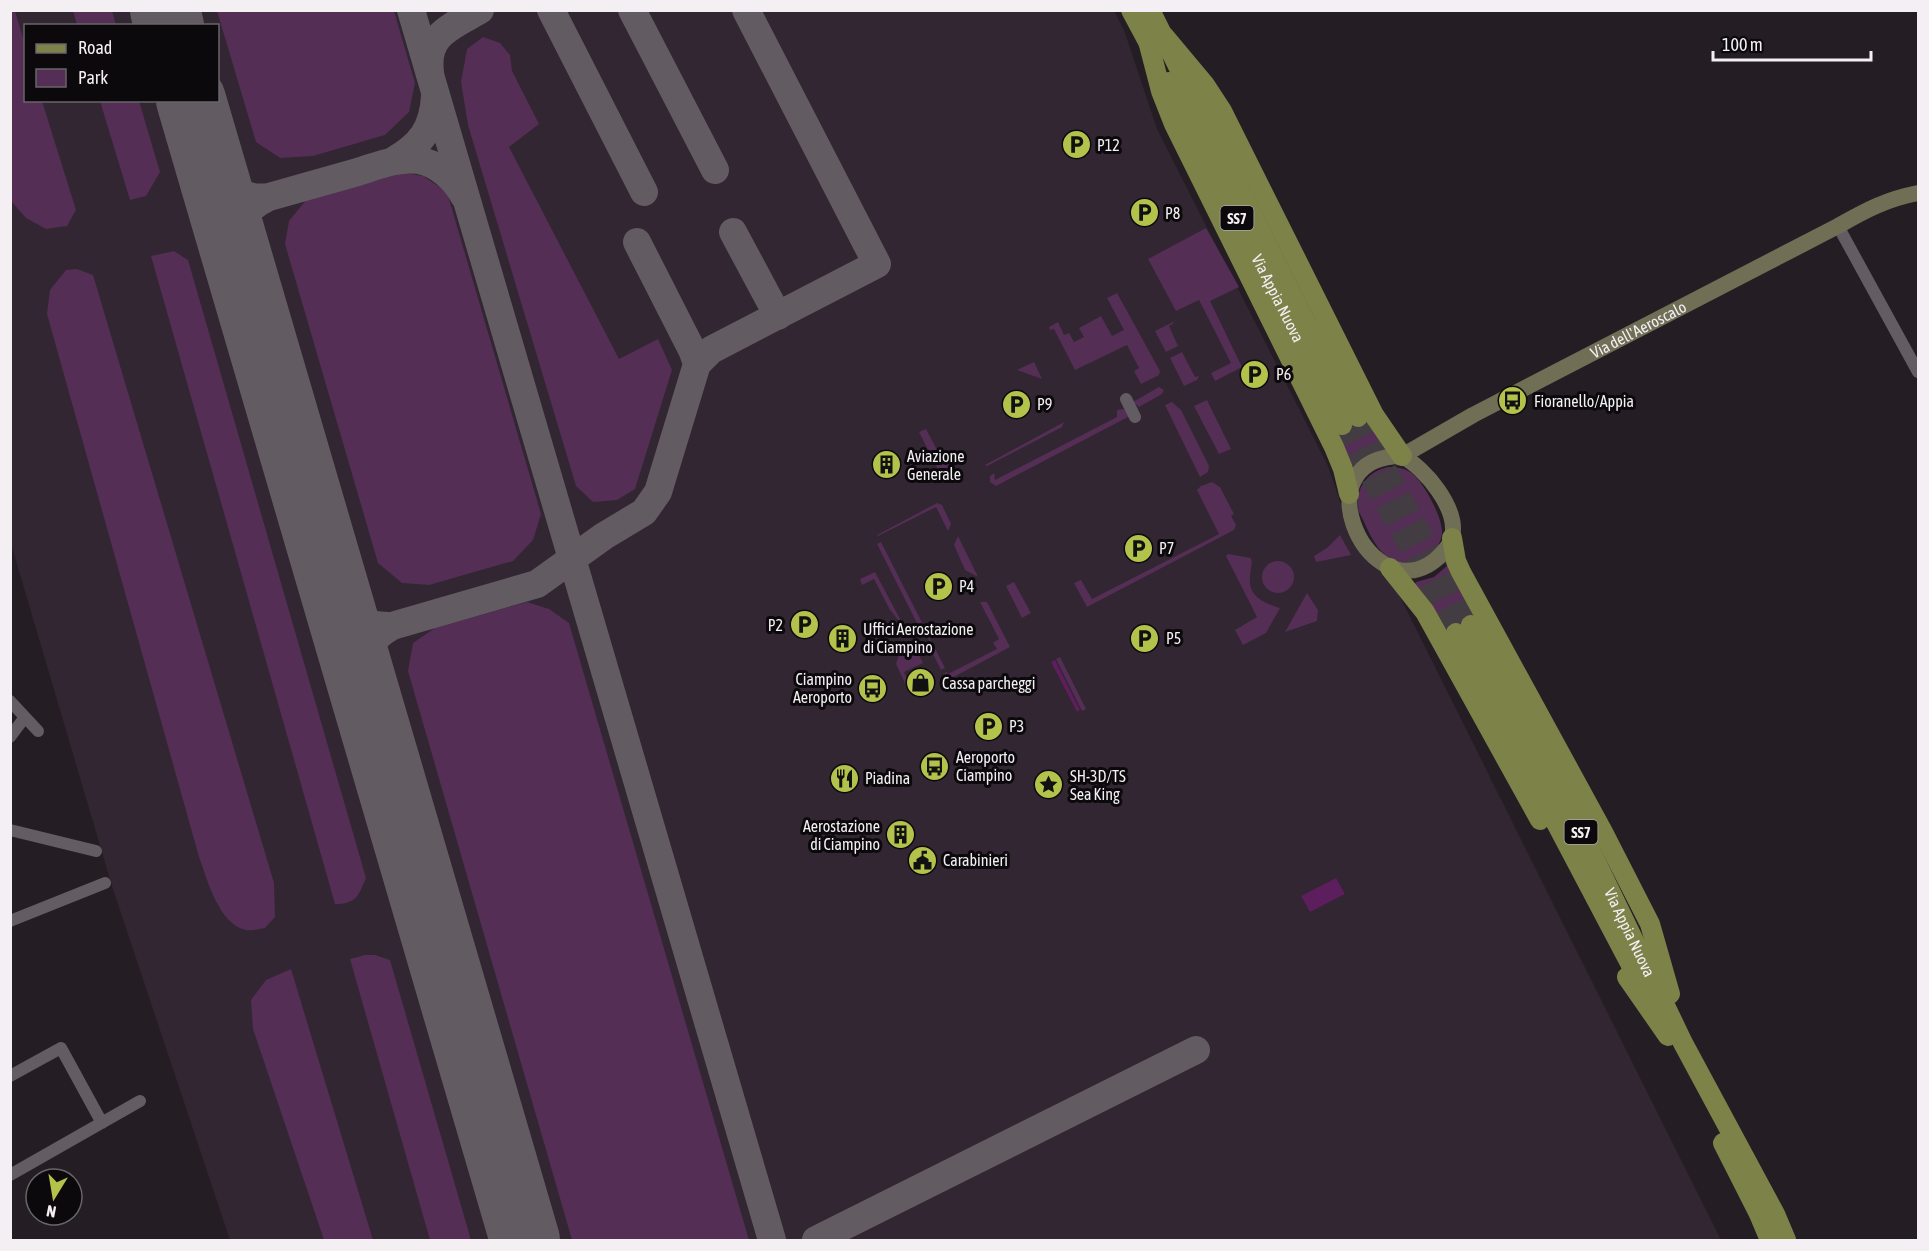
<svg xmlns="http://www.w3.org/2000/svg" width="1929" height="1251" font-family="'Asap Condensed',sans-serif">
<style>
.built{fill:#312631;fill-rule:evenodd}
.green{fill:#542e55}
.water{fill:#5c1e5d}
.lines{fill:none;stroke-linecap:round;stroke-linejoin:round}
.taxiway{stroke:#625c62;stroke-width:28}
.runway{stroke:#625c62;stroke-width:70}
.primary-tunnel{stroke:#433d43;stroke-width:20;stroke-dasharray:20 10;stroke-linecap:butt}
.street{stroke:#635c63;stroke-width:12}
.secondary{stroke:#706f56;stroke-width:16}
.primary{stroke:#7d8249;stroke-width:20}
.labels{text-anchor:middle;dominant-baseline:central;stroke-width:6;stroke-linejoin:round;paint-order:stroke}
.shield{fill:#0c090c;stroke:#aeaaae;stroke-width:1.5}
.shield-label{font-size:15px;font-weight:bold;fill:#f3eff3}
.poi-label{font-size:16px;fill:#f3eff3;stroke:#0c090c;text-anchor:start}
.street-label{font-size:16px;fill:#f3eff3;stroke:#0c090c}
</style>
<rect width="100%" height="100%" fill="#241e24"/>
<path class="built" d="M11 11H1114L1124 30 1157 129 1328 466 1351 534 1393 583 1721 1240H230L112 886 11 544ZM26 26H218V100H26Z"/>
<path class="green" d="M10 11H15L25 45 26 100 42 101 76 210 67 226 46 229 26 218 11 201Z
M73 11H112L116 25H77Z
M217 11H394L415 83 409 112 385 135 313 156 280 158 256 142Z
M483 37 500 43 510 55 512 71 539 124 509 147 619 359 658 339 672 370 635 489 617 500 593 502 576 486 468 125 461 82 467 49Z
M100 101H139L160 172 146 196 130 200Z
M392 171 423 176 447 192 541 514 533 540 513 561 429 585 402 583 378 563 285 244 289 221 306 200Z
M1206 228 1239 287 1210 301 1242 367 1215 381 1211 373 1231 363 1199 300 1176 311 1148 259Z
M174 251 188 260 366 878C358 897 356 904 335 904L151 256Z
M77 269 93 275 274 883 275 917 265 928C259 929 252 931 246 930 219 925 207 879 199 857L47 314 50 290 66 270Z
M1117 293 1160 371 1159 375 1141 384 1134 371 1139 368 1127 345 1075 370 1054 329 1050 330 1049 327 1058 322 1064 335 1069 333 1074 342 1084 337 1079 328 1101 316 1112 336 1124 330 1107 298Z
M1173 322 1174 323 1169 326 1178 346 1166 352 1155 331Z
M1182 352 1195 377 1199 376 1197 380 1184 386 1170 358Z
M1034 362 1042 379 1017 370Z
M1159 387 1164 390 1162 394 1139 407 1133 402Z
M1207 400 1231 449 1219 454 1194 406Z
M1172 402 1181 410 1209 466 1208 472 1200 477 1165 405Z
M1123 409 1126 411 1128 417 996 486 990 482V476L994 473 995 480 1117 417V410Z
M1364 417 1384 447 1383 449 1365 454 1352 466 1336 432Z
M1064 422 1062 427 987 466 985 465Z
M926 429 945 465 952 462 959 476 945 483 919 432Z
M1388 467C1396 467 1404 468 1410 472 1423 480 1443 518 1442 533 1439 562 1402 573 1382 552 1372 542 1366 525 1359 512 1354 490 1366 472 1388 467Z
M1212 482 1220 487 1234 514 1231 516 1236 525 1234 530 1087 607 1074 583 1081 580 1092 599 1219 534 1197 490 1201 486Z
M937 503 942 505 951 524 948 531 936 507 878 536 877 535Z
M1340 535 1351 555 1316 562 1314 556 1327 548Z
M958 536 978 577 965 570 954 545Z
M881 542 945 668 941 670 931 650 933 648 927 636 924 637 877 544Z
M1228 554 1251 558C1253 565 1250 569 1250 577 1248 597 1265 603 1280 608L1266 633 1243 645 1235 630 1257 617 1226 556Z
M1262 577a16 16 0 1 1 32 0a16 16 0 1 1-32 0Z
M1448 565 1477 620 1448 638 1415 584 1416 582 1434 577Z
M875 572 900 619 899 621 890 610 874 579 862 585 860 579Z
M1014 582 1031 613 1022 618 1006 586Z
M1307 593 1318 610 1317 621 1285 632Z
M527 602 549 609 569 623 749 1240H572L408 671 413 643 435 628Z
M980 602H987L1010 647 948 680 943 674 947 672 948 674 997 649 993 643 999 639Z
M907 641 912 642 923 663 904 672 910 685 915 682 918 688 909 692 896 664 902 646Z
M1060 657 1086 709 1082 711 1056 659Z
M365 955H375L390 960 471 1240H430L350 959Z
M291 969 373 1240H324L253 1029 251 1000 266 980Z"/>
<path class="water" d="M1055 660 1080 710 1077 712 1051 662Z
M1336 878 1345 894 1310 912 1301 896Z"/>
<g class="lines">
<path class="taxiway" d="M411 10 772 1240
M551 10 644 192
M632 10 715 170
M430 72C425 34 453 26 480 10
M393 161C421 145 433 129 435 96
M209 162C222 185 241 201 269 197
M733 232 778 316
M637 242 693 352 697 364
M237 257C235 226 240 211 269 197 298 189 326 181 354 173 375 167 396 157 418 160 437 163 455 179 464 196
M333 582C346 613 356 627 392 626
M364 690C359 660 364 642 392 626L537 584 604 536 644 512 658 492 697 364 711 350 877 264 746 10
M816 1240 1196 1050"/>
<path class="runway" d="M165 10 169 26
M191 100 525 1240"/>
<path class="primary-tunnel" d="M1358 417 1471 625
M1342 425 1456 633"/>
<path class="street" d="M1838 226 1918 372
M1126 399 1135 417
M10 701 38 731
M10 737 25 717
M10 830 96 851
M10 921 105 883
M10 1076 61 1048 102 1123
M10 1175 140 1101"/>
<g class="secondary">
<path id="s1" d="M1402 456 1473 415 1838 226C1866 210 1887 199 1918 193"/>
<path d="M1402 456C1425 468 1459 509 1452 537 1450 547 1437 560 1428 565 1364 601 1302 457 1402 456Z"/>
</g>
<g class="primary">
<path d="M1131 10 1154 53"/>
<path d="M1150 10 1306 323 1358 417"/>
<path d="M1164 36 1205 85 1222 111 1374 415 1402 456"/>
<path d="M1148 41 1161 91 1174 124 1334 447 1343 469 1349 494"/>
<path id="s2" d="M1169 82 1342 425"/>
<path d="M1452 538 1456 561 1461 572 1603 832 1650 924 1670 994"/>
<path d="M1390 568 1425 612 1540 820"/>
<path id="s3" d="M1471 625 1587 843 1683 1043 1775 1214 1786 1240"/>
<path d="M1456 633 1641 984"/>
<path d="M1627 977 1668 1036"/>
<path d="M1723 1143 1759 1214 1770 1240"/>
</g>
</g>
<defs>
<symbol id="parking-disc" viewBox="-11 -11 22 22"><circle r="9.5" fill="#b3c24b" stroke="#0c090c"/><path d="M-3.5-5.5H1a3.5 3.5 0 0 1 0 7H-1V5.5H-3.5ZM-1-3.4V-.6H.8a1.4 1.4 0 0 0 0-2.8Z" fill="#111"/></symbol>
<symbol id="bus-disc" viewBox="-11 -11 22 22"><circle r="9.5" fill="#b3c24b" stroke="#0c090c"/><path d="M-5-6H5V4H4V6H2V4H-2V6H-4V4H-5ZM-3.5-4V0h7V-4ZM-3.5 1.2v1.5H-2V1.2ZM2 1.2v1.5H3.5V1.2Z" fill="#111"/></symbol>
<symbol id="building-disc" viewBox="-11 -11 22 22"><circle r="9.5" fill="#b3c24b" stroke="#0c090c"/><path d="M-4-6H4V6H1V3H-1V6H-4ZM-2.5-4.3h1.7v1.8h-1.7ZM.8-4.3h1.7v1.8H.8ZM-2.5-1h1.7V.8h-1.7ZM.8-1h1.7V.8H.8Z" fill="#111"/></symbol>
<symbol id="shop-disc" viewBox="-11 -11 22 22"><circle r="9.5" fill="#b3c24b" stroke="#0c090c"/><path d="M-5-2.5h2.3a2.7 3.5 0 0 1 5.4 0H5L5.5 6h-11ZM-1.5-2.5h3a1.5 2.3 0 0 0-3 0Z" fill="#111"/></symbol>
<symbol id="restaurant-disc" viewBox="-11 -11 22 22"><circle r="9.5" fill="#b3c24b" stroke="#0c090c"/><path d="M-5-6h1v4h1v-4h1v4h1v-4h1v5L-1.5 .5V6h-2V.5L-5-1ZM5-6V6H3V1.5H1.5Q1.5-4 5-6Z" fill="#111"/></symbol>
<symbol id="sight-disc" viewBox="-11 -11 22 22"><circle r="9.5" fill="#b3c24b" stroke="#0c090c"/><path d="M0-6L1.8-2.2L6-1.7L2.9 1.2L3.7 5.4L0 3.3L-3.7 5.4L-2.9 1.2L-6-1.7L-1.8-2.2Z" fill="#111"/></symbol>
<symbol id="civic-disc" viewBox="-11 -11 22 22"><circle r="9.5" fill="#b3c24b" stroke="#0c090c"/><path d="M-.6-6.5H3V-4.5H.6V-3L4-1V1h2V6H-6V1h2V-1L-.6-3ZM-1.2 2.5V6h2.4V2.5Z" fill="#111"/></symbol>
</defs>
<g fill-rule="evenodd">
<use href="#parking-disc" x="1060" y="128" width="33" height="33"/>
<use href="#parking-disc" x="1128" y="196" width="33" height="33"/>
<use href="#parking-disc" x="1238" y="358" width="33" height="33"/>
<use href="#bus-disc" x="1496" y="384" width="33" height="33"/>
<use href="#parking-disc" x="1000" y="388" width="33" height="33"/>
<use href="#building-disc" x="870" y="448" width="33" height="33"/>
<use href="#parking-disc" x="1122" y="532" width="33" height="33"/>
<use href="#parking-disc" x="922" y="570" width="33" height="33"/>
<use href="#parking-disc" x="788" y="608" width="33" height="33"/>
<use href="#building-disc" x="826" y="622" width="33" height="33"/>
<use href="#parking-disc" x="1128" y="622" width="33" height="33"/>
<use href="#shop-disc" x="904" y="666" width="33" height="33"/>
<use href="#bus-disc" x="856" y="672" width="33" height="33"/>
<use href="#parking-disc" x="972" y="710" width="33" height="33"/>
<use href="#bus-disc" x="918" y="750" width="33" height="33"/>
<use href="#restaurant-disc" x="828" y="762" width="33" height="33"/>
<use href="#sight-disc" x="1032" y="768" width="33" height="33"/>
<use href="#building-disc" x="884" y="818" width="33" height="33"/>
<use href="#civic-disc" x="906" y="844" width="33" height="33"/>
</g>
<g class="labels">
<g class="shield">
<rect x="1220.5" y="206" width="33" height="24" rx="4.5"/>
<rect x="1564.5" y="820" width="33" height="24" rx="4.5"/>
</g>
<g class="shield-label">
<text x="1237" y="218">SS7</text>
<text x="1581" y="832">SS7</text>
</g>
<g class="poi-label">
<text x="1097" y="145">P12</text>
<text x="1165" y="213">P8</text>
<text x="1276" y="374">P6</text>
<text x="1534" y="401">Fioranello/Appia</text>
<text x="1037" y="404">P9</text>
<text x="907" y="456">Aviazione<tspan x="907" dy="18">Generale</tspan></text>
<text x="1159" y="548">P7</text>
<text x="959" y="586">P4</text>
<text x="783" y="625" text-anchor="end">P2</text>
<text x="863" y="629">Uffici Aerostazione<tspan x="863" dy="18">di Ciampino</tspan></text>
<text x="1166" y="638">P5</text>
<text x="852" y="679" text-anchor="end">Ciampino<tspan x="852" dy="18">Aeroporto</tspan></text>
<text x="942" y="683">Cassa parcheggi</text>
<text x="1009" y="726">P3</text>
<text x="956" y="757">Aeroporto<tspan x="956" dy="18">Ciampino</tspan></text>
<text x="1070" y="776">SH-3D/TS<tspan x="1070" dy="18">Sea King</tspan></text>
<text x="865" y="778">Piadina</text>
<text x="880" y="826" text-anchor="end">Aerostazione<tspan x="880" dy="18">di Ciampino</tspan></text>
<text x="943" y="860">Carabinieri</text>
</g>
<g class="street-label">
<text stroke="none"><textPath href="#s2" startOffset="242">Via Appia Nuova</textPath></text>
<text stroke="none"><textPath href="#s1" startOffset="268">Via dell'Aeroscalo</textPath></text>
<text stroke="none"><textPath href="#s3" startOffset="346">Via Appia Nuova</textPath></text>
</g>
</g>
<rect width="1929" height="1251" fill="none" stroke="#f3eff3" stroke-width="24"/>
<rect x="24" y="24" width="195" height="78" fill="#0c090c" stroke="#686568" stroke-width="1.5"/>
<rect x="36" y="44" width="30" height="9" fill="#7d8249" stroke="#686568" stroke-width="1.5"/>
<text x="78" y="54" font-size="18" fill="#f3eff3">Road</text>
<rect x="36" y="69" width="30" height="18" fill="#542e55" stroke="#686568" stroke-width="1.5"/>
<text x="78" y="84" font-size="18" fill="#f3eff3">Park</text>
<g transform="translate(54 1197) rotate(191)"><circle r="28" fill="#0c090c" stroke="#686568" stroke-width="1.5"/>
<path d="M0-4.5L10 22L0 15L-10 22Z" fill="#b3c24b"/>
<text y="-9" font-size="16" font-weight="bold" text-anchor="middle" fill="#f3eff3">N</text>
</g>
<path d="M1713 51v9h158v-9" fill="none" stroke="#f3eff3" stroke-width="3"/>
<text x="1722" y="51" font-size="18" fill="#f3eff3" stroke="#0c090c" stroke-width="4.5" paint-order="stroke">100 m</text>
</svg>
